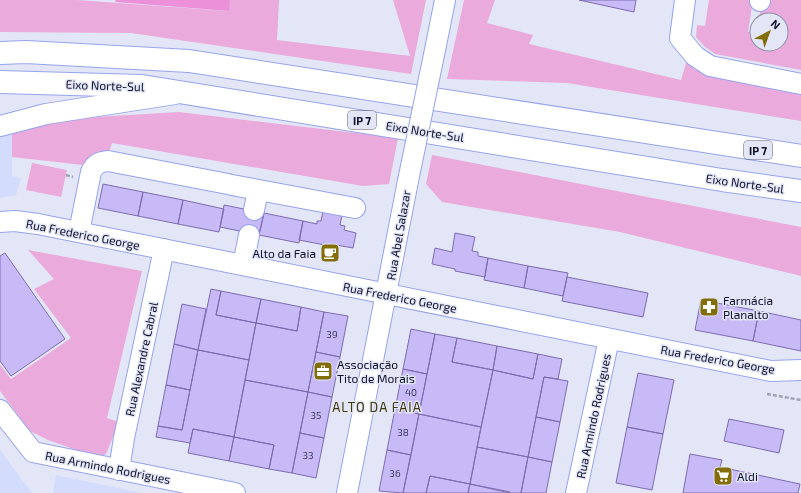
<svg xmlns="http://www.w3.org/2000/svg" width="801" height="493" font-family="'Exo 2',sans-serif">
<style>
.built{fill:#d4dcfd}
.green{fill:#ebaadc}
.forest{fill:#ec91d9}
.building{fill:#c7baf6;stroke:#7e6cb1}
.lines{fill:none;stroke-linecap:round;stroke-linejoin:round}
.minor-casing{stroke:#96a4ec;stroke-width:22}
.highway-casing{stroke:#96a4ec;stroke-width:24}
.path{stroke:#a0a3b7;stroke-width:2.5;stroke-dasharray:4 2;stroke-linecap:butt}
.minor{stroke:#fff;stroke-width:20}
.highway{stroke:#fff;stroke-width:22}
.minor-bridge-casing{stroke:#96a4ec;stroke-width:22;stroke-linecap:butt}
.minor-bridge{stroke:#fff;stroke-width:20}
.labels{text-anchor:middle;dominant-baseline:central;stroke-width:3;stroke-linejoin:round;paint-order:stroke}
.number-label{font-size:10px;fill:#3c3b5e}
.shield{fill:#e3e6f6;stroke:#4e5168;stroke-width:1}
.shield-label{font-size:11px;font-weight:bold;fill:#0e112b}
.street-label{font-size:12px;fill:#0e112b;stroke:#e3e6f6}
.poi-label{font-size:12px;fill:#0e112b;stroke:#e3e6f6;text-anchor:start}
.neighbourhood-label{font-size:13px;letter-spacing:1px;fill:#41370d;stroke:#e3e6f6}
</style>
<rect width="100%" height="100%" fill="#e3e6f6"/>
<path class="built" d="M12 112V176L21 178 16 195 0 198V115Z
M0 450 32 493H0Z
M56 475 142 493H53Z"/>
<path class="green" d="M0 0H77L228 11 230 0H279L277 40 410 56 393 0H426L411 74 131 33 0 32Z
M464 0H495L487 23 533 35 529 44 681 80 687 60 695 70 801 93V121L567 83 447 79Z
M709 0H753L748 32 755 31 757 24V44H781V20H758L764 0H801V70L715 54 704 46 696 37 697 25 705 26Z
M179 112 398 138 389 184 363 186 112 143 108 155 92 157 83 165 12 157V128L45 120Z
M432 155 801 227V276L620 232 442 202 426 184Z
M32 163 67 170 61 197 26 190Z
M28 250 142 271 107 418 119 422 106 454 99 458 48 440 30 431 0 391V365L11 379 71 338 34 289 54 279Z"/>
<path class="forest" d="M116 0H230L229 11 115 2Z"/>
<path class="building" d="M579 0H636L634 12Z
M103 184 143 192 138 216 98 208Z
M143 192 183 200 178 224 138 216Z
M183 200 224 209 219 232 178 224Z
M224 205 264 213 259 235 220 227Z
M324 206 343 210 340 225 345 226 344 230 356 233 353 248 331 244 330 246 299 240 303 221 317 224V221H321Z
M264 213 303 221 299 243 259 235Z
M455 233 475 237 472 251 478 252V256L488 258 485 277 455 271V269L432 264 435 248 452 252Z
M5 253 65 339 11 376 0 361V256Z
M488 258 528 266 524 288 484 280Z
M528 266 568 273 563 296 524 288Z
M567 277 648 293 643 317 562 301Z
M211 289 221 291 216 315 256 323 249 360 198 350Z
M221 291 261 299 256 323 216 315Z
M261 299 301 307 297 331 256 323Z
M701 300 759 311 753 341 695 330Z
M182 304 206 309 198 350 174 344Z
M301 307 324 312 308 392 245 380 256 323 297 331Z
M759 311 801 320V351L753 341Z
M324 312 348 316 340 357 316 352Z
M411 329 435 334 427 374 403 369Z
M435 334 457 338 452 362 493 370 481 427 419 414Z
M457 338 497 346 493 370 452 362Z
M174 344 198 350 190 390 166 385Z
M497 346 538 354 533 379 493 370Z
M198 350 249 360 234 437 193 429 190 443 156 437 158 426 182 430Z
M316 352 340 357 332 397 308 392Z
M538 354 562 359 558 379 544 377 528 457 477 447 493 370 533 379Z
M403 369 427 374 419 414 395 409Z
M638 373 674 380 663 434 627 427Z
M544 377 568 381 560 422 536 417Z
M245 380 308 392 292 473 269 469 274 445 234 437Z
M166 385 190 390 182 430 158 426Z
M308 392 332 397 324 438 300 433Z
M395 409 419 414 411 455 387 450Z
M419 414 481 427 470 484 430 476 426 493H403Z
M536 417 560 422 552 462 528 457Z
M729 419 784 430 779 453 724 441Z
M627 427 663 434 652 490 616 483Z
M193 429 234 437 229 461 188 453Z
M300 433 324 438 316 478 292 473Z
M234 437 274 445 269 469 229 461Z
M477 447 528 457 521 493H510L470 484Z
M387 450 411 455 403 493 379 491Z
M690 454 722 460 720 467 800 484 798 493H683Z
M528 457 552 462 546 493H521Z
M430 476 470 484 468 493H426Z
M470 484 510 492V493H468Z"/>
<g class="lines">
<defs>
<path id="minor" d="M685 0 680 38 695 56 710 66 801 84
M760 1V0
M436 45 445 0
M0 126 46 114 175 94
M232 185 355 208
M254 210 258 190
M0 222 15 221 38 224 771 371 801 370
M79 232 91 172C95 164 99 162 108 161L228 184
M243 265 249 235
M0 410 33 452 235 493
M119 470 124 438 164 249
M347 493 408 181
M576 493 609 339"/>
<path id="highway" d="M0 53 26 52 189 61 801 156
M0 82 142 86 722 180 801 191"/>
</defs>
<use href="#minor" class="minor-casing"/>
<use href="#highway" class="highway-casing"/>
<path class="path" d="M66 175 73 177
M767 394 801 400"/>
<use href="#minor" class="minor"/>
<use href="#highway" class="highway"/>
<defs>
<path id="minor-bridge" d="M408 181 436 45"/>
</defs>
<use href="#minor-bridge" class="minor-bridge-casing"/>
<use href="#minor-bridge" class="minor-bridge"/>
</g>
<defs>
<symbol id="cafe-square" viewBox="-11 -11 22 22"><rect x="-9" y="-9" width="18" height="18" rx="4" fill="#836d09" stroke="#e3e6f6"/><path d="M-5.5-4.5H6V0H3Q3 3.5 0 3.5H-2.5Q-5.5 3.5-5.5 0ZM3-3.2v2h1.7v-2ZM-6 4.5H4V6H-6Z" fill="#fff"/></symbol>
<symbol id="pharmacy-square" viewBox="-11 -11 22 22"><rect x="-9" y="-9" width="18" height="18" rx="4" fill="#836d09" stroke="#e3e6f6"/><path d="M-2-6h4v4h4v4h-4v4h-4v-4h-4v-4h4Z" fill="#fff"/></symbol>
<symbol id="office-square" viewBox="-11 -11 22 22"><rect x="-9" y="-9" width="18" height="18" rx="4" fill="#836d09" stroke="#e3e6f6"/><path d="M-6-3h4V-5.5h4V-3h4V5H-6ZM-1-4.5V-3h2v-1.5ZM-6 0V1H6V0Z" fill="#fff"/></symbol>
<symbol id="supermarket-square" viewBox="-11 -11 22 22"><rect x="-9" y="-9" width="18" height="18" rx="4" fill="#836d09" stroke="#e3e6f6"/><path d="M-6-5.5h2.5l.6 2H6L4.5 2H-2.5L-4.4-4H-6ZM-1.5 3.2a1.3 1.3 0 1 0 .1 0ZM3 3.2a1.3 1.3 0 1 0 .1 0Z" fill="#fff"/></symbol>
</defs>
<g fill-rule="evenodd">
<use href="#cafe-square" x="319" y="242" width="22" height="22"/>
<use href="#pharmacy-square" x="698" y="296" width="22" height="22"/>
<use href="#office-square" x="312" y="360" width="22" height="22"/>
<use href="#supermarket-square" x="712" y="465" width="22" height="22"/>
</g>
<g class="labels">
<g class="number-label">
<text x="332" y="334">39</text>
<text x="411" y="392">40</text>
<text x="316" y="415">35</text>
<text x="403" y="432">38</text>
<text x="308" y="455">33</text>
<text x="395" y="473">36</text>
</g>
<g class="shield">
<rect x="348" y="111" width="28" height="18" rx="3"/>
<rect x="744" y="141" width="28" height="18" rx="3"/>
</g>
<g class="shield-label">
<text x="362" y="120">IP 7</text>
<text x="758" y="150">IP 7</text>
</g>
<g class="street-label">
<text transform="translate(105 85) rotate(2)">Eixo Norte-Sul</text>
<text transform="translate(425 131) rotate(9)">Eixo Norte-Sul</text>
<text transform="translate(745 183) rotate(8)">Eixo Norte-Sul</text>
<text transform="translate(83 234) rotate(11)">Rua Frederico George</text>
<text transform="translate(398 235) rotate(-80)">Rua Abel Salazar</text>
<text transform="translate(400 297) rotate(11)">Rua Frederico George</text>
<text transform="translate(141 359) rotate(-78)">Rua Alexandre Cabral</text>
<text transform="translate(718 359) rotate(10)">Rua Frederico George</text>
<text transform="translate(593 416) rotate(-78)">Rua Armindo Rodrigues</text>
<text transform="translate(108 467) rotate(11)">Rua Armindo Rodrigues</text>
</g>
<g class="poi-label">
<text x="316" y="253" text-anchor="end">Alto da Faia</text>
<text x="723" y="300">Farmácia<tspan x="723" dy="14">Planalto</tspan></text>
<text x="337" y="364">Associação<tspan x="337" dy="14">Tito de Morais</tspan></text>
<text x="737" y="476">Aldi</text>
</g>
<g class="neighbourhood-label">
<text x="377" y="407">ALTO DA FAIA</text>
</g>
</g>
<g transform="translate(769 32) rotate(41)"><circle r="19" fill="#e3e6f6" stroke="#8e91a5"/>
<path d="M0-3L7 15L0 10L-7 15Z" fill="#836d09"/>
<text y="-6" font-size="11" font-weight="bold" text-anchor="middle" fill="#0e112b">N</text>
</g>
</svg>
